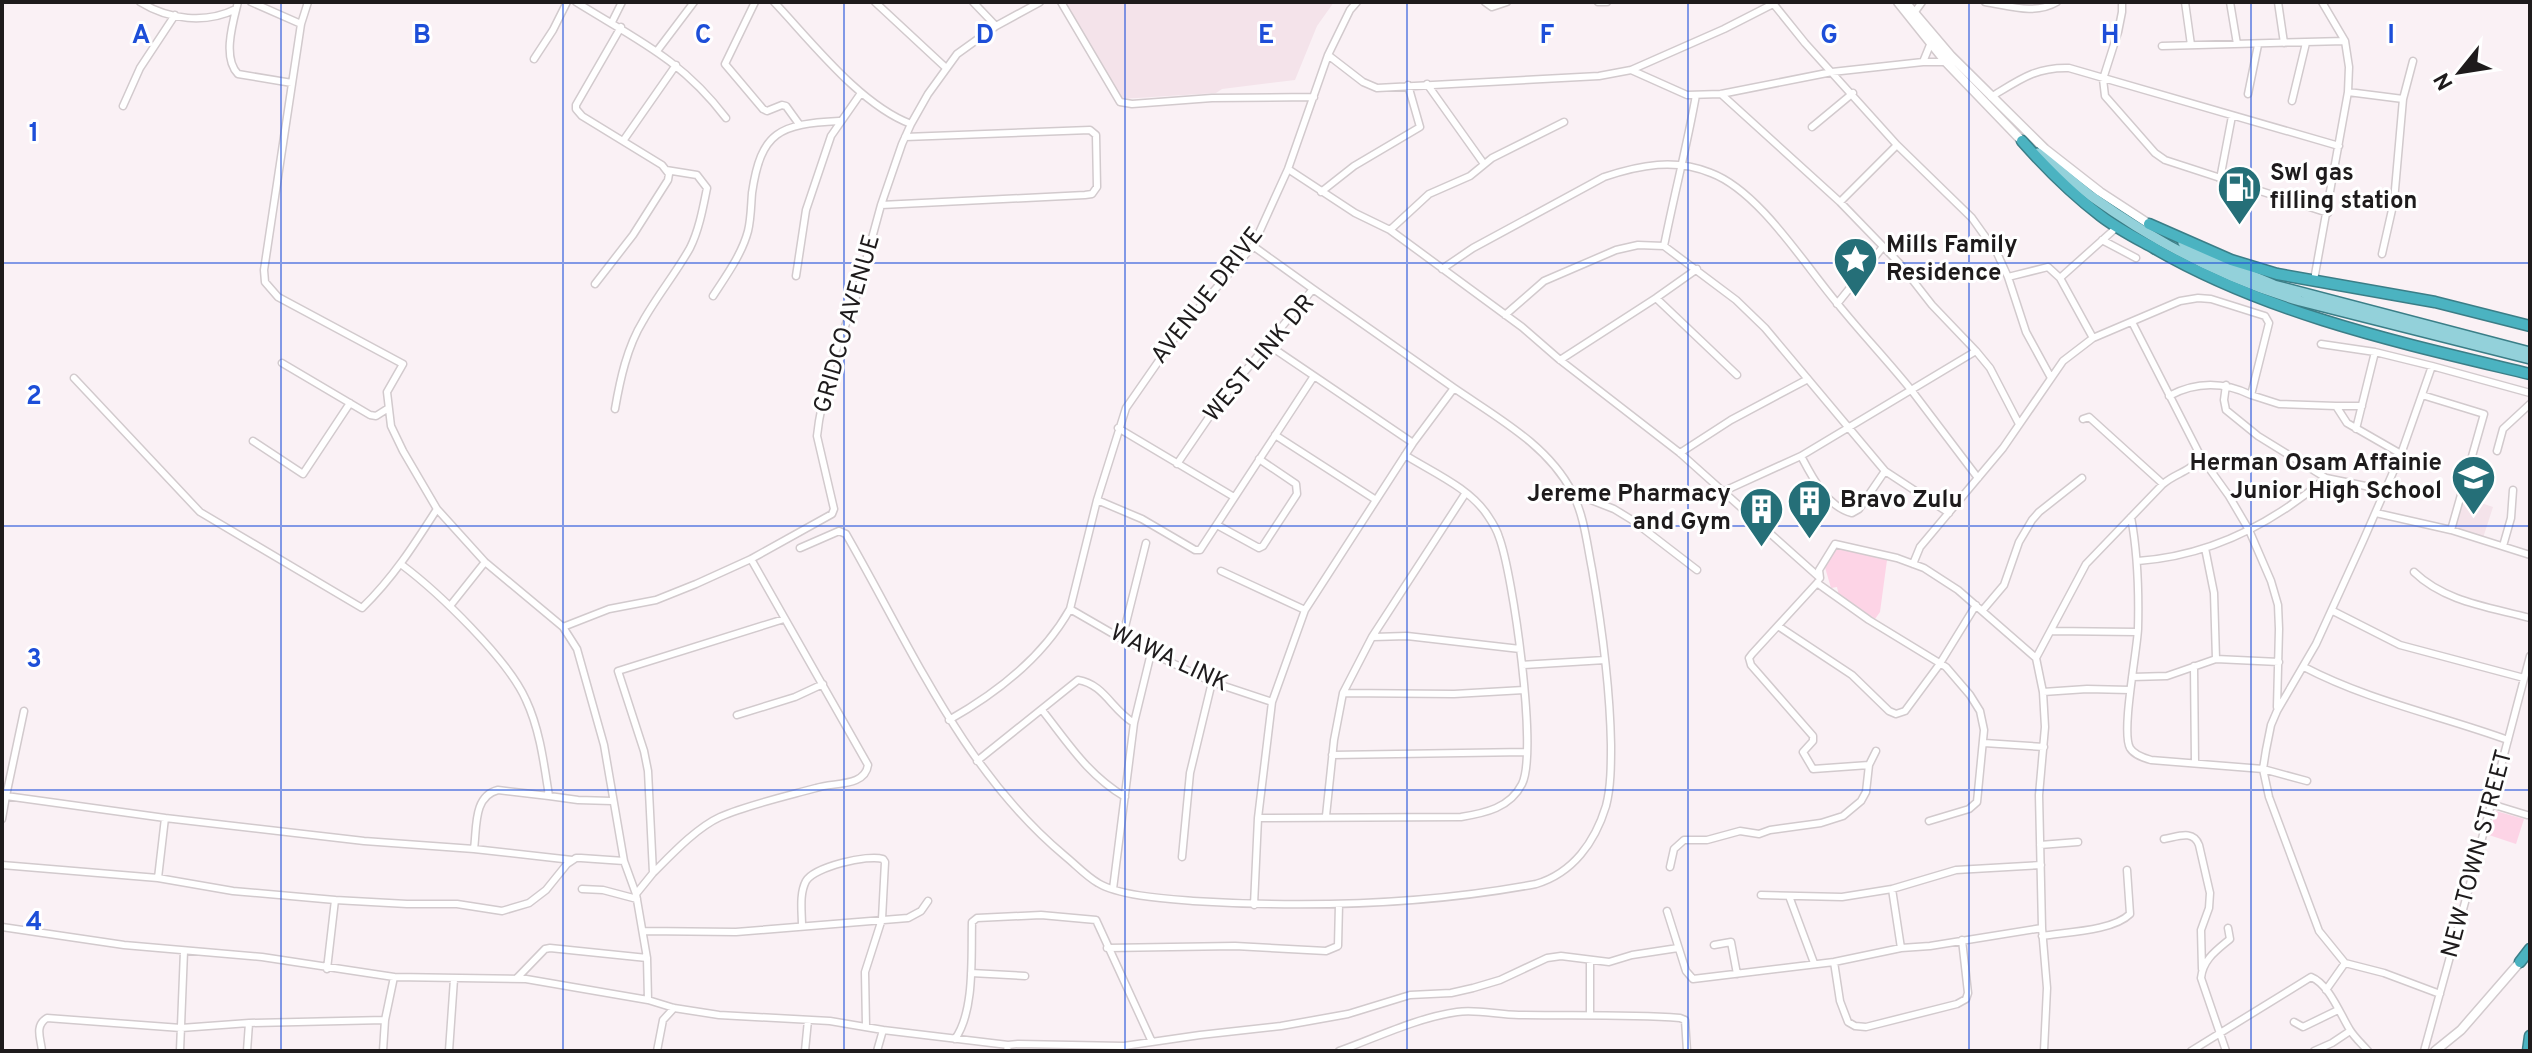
<svg xmlns="http://www.w3.org/2000/svg" width="2532" height="1053" font-family="Overpass,sans-serif">
<style>
.built{fill:#f4e3ea}
.green{fill:#fdd4e6}
.lines{fill:none;stroke-linecap:round;stroke-linejoin:round}
.street-casing{stroke:#d2cacd;stroke-width:9}
.secondary-casing{stroke:#d2cacd;stroke-width:11}
.primary-casing{stroke:#3b7e87;stroke-width:12}
.highway-casing{stroke:#3b7e87;stroke-width:13}
.street{stroke:#fff;stroke-width:6}
.secondary{stroke:#fff;stroke-width:8}
.primary{stroke:#93d1da;stroke-width:9}
.highway{stroke:#4bb3c1;stroke-width:10}
.grid{fill:none;stroke:#1d4ed8;stroke-width:2;stroke-opacity:0.55}
.labels{text-anchor:middle;dominant-baseline:central;stroke-width:6;stroke-linejoin:round;paint-order:stroke}
.poi-label{font-size:24px;font-weight:bold;fill:#1e1b1c;stroke:#fff;text-anchor:start}
.street-label{font-size:24px;fill:#1e1b1c;stroke:#fff}
.grid-label{font-size:26px;text-anchor:middle;font-weight:bold;fill:#1d4ed8;stroke:#fff;stroke-width:6;stroke-linejoin:round;paint-order:stroke}
</style>
<rect width="100%" height="100%" fill="#faf1f5"/>
<path class="built" d="M1066 2H1334L1317 26 1295 80 1222 89 1216 93 1121 99Z
M2463 497 2493 507 2483 538 2453 528Z"/>
<path class="green" d="M1836 546 1880 556 1887 560 1880 612 1875 619 1839 596 1837 587 1831 588 1824 564Z
M2496 811 2524 819 2516 844 2489 835Z"/>
<g class="lines">
<defs>
<path id="street" d="M140 2C169 20 206 24 236 9
M238 2C233 22 222 58 238 74L292 83
M251 2 301 24
M308 2 301 24 264 270 265 282 278 297 403 364 387 392 391 426 403 451 437 509 485 562 563 627 577 649 604 745 624 861
M576 2C637 40 681 59 726 118
M755 2 725 64 763 109 767 111 782 105 786 106 799 124
M774 2C811 41 860 105 911 124
M875 2 945 67
M973 2 996 26
M1061 2 1120 102 1132 104 1212 98 1314 97
M1485 2 1492 7 1507 2
M1598 2H1607
M1772 2 1805 43 1897 145 1972 218 1997 253 2008 277 2026 332 2050 376
M1985 2C2010 6 2035 15 2057 2
M2122 2V12L2118 32 2103 79 2105 96 2155 153 2165 160 2328 213
M2185 2 2191 45
M2230 2 2237 44
M2278 2 2284 43
M2322 2 2345 41
M1914 13 1922 2
M612 22 622 2
M2162 46 2345 41 2349 67 2348 92 2314 280
M657 51 694 2
M1328 55 1363 82 1377 88 1599 76 1631 70 1724 29 1773 4
M534 59 553 30 567 2
M1923 62 1932 40
M1631 70 1687 95 1721 94 1832 72 1923 62H1946
M1427 84 1484 164
M2348 92 2403 99
M1721 94 1840 202 1900 264 1932 305 1976 351 1990 368 2019 424
M2248 94 2258 45
M1991 97C2019 80 2035 67 2069 68L2339 146
M2292 101 2306 43
M123 106 140 68 175 15
M1812 127 1853 93
M623 141 676 65
M1288 169 1355 213 1390 230 1522 327 1560 360 1680 453 1820 578 1819 570 1835 544 1897 558 1924 568 1958 590 2036 658 2043 692 2045 727 2039 795 2042 928 2047 988 2044 1051
M2220 179 2232 116
M1321 192 1354 166 1420 127 1408 85
M1840 202 1897 145
M881 205 1085 195 1092 194 1097 187 1096 135 1090 130 905 137
M1390 230 1429 194 1470 176 1492 158 1564 122
M2102 240 2136 258
M1253 246 1313 289
M1664 246C1674 195 1687 146 1696 95
M2382 254 2394 201 2403 99 2413 61
M1442 269 1473 248 1604 177C1640 165 1675 158 1711 173 1759 191 1804 264 1837 303 1861 333 1888 361 1912 391 1934 420 1956 449 1978 478
M796 276 806 210 831 136 861 93
M2008 277 2048 267 2060 278
M595 284 633 235 668 180 669 174 662 165 582 116 576 109V105L621 27
M713 296C726 276 742 254 748 231 751 219 751 205 752 193 761 131 780 124 839 121
M1656 298 1737 375
M1837 304 1882 248
M1505 315 1544 281 1616 250 1638 245 1664 246 1736 300 1765 328 1885 471 1949 513
M2132 322 2201 457 2229 496 2249 530 2271 581 2278 605 2279 629 2277 707
M2093 338 2060 278 2117 227
M1267 344 1413 443
M2321 344 2375 352 2432 366 2401 454 2363 541 2316 644 2277 711 2271 725 2266 750 2263 769 2269 797 2319 931 2345 963 2384 973 2440 994
M1560 360 1656 298 1697 269
M282 363 370 415 376 416 387 409
M2432 366 2530 393
M74 378 200 512 362 608C393 578 414 545 437 509
M2226 385 2224 400 2226 410 2258 436 2326 478 2385 490
M2251 395 2279 404 2336 406 2347 423 2401 454
M2422 395 2484 414 2451 530
M2336 406H2362
M615 409C620 380 627 347 643 321 657 296 676 273 690 248 699 230 703 208 707 188L697 175 666 170
M2083 419 2089 417 2163 484
M1118 428 1234 497
M2356 429 2375 352
M1275 435 1376 500
M253 441 303 474 350 403
M2497 451 2503 429 2530 404
M1680 453 1731 420 1808 379
M1801 456C1812 477 1827 507 1852 513L1859 509 1885 471
M1177 464 1218 404 1313 289 1454 388 1413 443 1305 610 1272 702 1258 818 1254 905
M1722 492 1801 456 1976 351
M1573 493 1614 509 1632 520 1697 570
M1097 500 1142 519 1195 550H1200L1314 376
M2376 513 2451 530 2530 555
M2131 517C2138 555 2139 591 2138 629 2137 652 2121 732 2130 748 2134 755 2144 758 2151 760L2263 769 2307 781
M1217 525 1259 548 1263 546 1297 494 1296 484 1259 459
M2503 546 2511 518 2513 490
M800 548 839 531 846 534C911 647 963 771 1065 856 1076 865 1086 876 1098 883 1119 896 1168 899 1193 901 1307 908 1423 905 1536 884 1573 873 1595 842 1606 806 1611 787 1611 764 1611 745 1610 686 1602 627 1592 569 1587 544 1584 515 1572 492 1548 445 1496 417 1454 388
M2205 548 2214 593 2216 659
M2138 561C2209 556 2272 524 2326 478
M1913 564 1920 547 2003 448 2063 361 2093 338 2180 301 2198 298 2211 299 2265 316 2269 323 2251 395C2224 382 2197 381 2169 396
M402 565C438 592 508 659 526 700 540 730 544 764 549 796L578 800 612 801
M1221 571 1305 610
M2414 572C2445 602 2490 607 2530 618
M1818 582 1752 654 1749 658 1751 665 1813 736V741L1803 752 1813 769 1869 765
M1817 583 1869 620 1946 667 1970 695 1980 711 1984 730 1977 802 1969 809 1929 821
M450 606 485 562
M1070 609 1122 639 1212 682 1272 702
M1982 611 2004 585 2019 542 2032 520 2039 512 2082 478
M2333 611 2400 645 2524 678
M1778 626 1852 675 1889 711 1896 714 1905 711 1939 665 1976 605
M563 627 609 609 656 600 696 584 751 559 832 514 834 509 817 436 819 421 829 369 856 297 881 205 902 144 911 124 928 94 957 54 996 26 1040 2
M2051 631 2137 632
M1373 637 1407 636 1520 649
M1122 639 1146 543
M2036 658 2086 564 2163 484C2177 472 2187 474 2201 457
M1522 665 1605 660
M2194 666 2195 763
M2304 667C2369 701 2439 715 2508 740
M2132 677 2167 676 2216 659 2279 662
M2043 692 2087 689 2130 690
M1343 693 1454 694 1524 690
M1042 710C1069 744 1087 774 1125 797
M737 715 795 697 823 684
M949 720C997 693 1043 657 1070 609L1097 500 1126 408 1183 326 1253 246 1288 169 1328 55 1350 10 1357 2
M1984 743 2044 747
M1332 755 1527 752
M977 761 1078 680C1104 684 1112 710 1134 723
M6 796 24 711
M2491 804 2527 815
M1326 816 1334 740 1343 693 1372 637 1465 494
M165 818 364 841 474 849 572 860
M1258 818 1461 817C1485 813 1510 808 1522 784 1538 752 1513 574 1499 537 1497 530 1492 522 1488 516 1470 488 1432 472 1405 455
M2 819 6 796 165 818 158 878
M2164 839C2177 837 2193 829 2199 845L2210 893 2209 908 2201 930 2202 969
M2040 845 2078 842
M474 849C477 828 473 796 498 790L549 796
M1182 857 1190 773 1212 682
M2 865 158 878 233 891 335 900
M1670 867 1674 849 1684 840H1707L1740 831 1759 834 1770 830 1821 823 1843 816 1861 801 1866 792 1869 765 1876 751
M653 873C671 855 696 828 720 817 747 805 787 796 816 788 834 782 865 787 868 765L751 559
M582 889 603 890 637 899
M1113 889 1134 723 1151 653
M1892 889 1901 948
M1761 895 1842 897 1892 889 1956 870 2041 865
M1789 896 1814 963
M1667 911 1686 971 1693 979 1834 962 1901 948 1930 946 2042 928
M802 926C802 912 799 894 806 881 814 867 868 854 883 859L885 862 882 919 865 972 866 1026
M2 927 124 945 262 957 394 977 526 979 648 1000 674 1008 719 1015 830 1021 883 1030 877 1051
M643 931 736 932 908 918 921 911 928 901
M2042 936C2066 932 2113 931 2130 914L2127 870
M1714 945 1731 942 1737 974
M1107 948 1235 946 1326 951 1338 946 1339 904
M1590 960V1014
M1834 962 1840 1001 1848 1022 1855 1026 1866 1027 1957 1004 1966 999 1968 993 1962 940
M327 969 335 900 407 904H457L502 911 529 903 546 890 567 864 576 858H581L624 861 636 894
M971 973 1025 976
M517 978 545 949 550 948 647 958
M2326 990 2345 963
M648 1000 647 958 636 894 653 873 648 771 644 751 618 671 784 619
M2294 1022 2303 1027 2338 1010
M883 1030 1008 1045 1007 1051
M955 1039C975 1011 971 956 972 922L977 918 1041 915 1096 920 1152 1042
M1008 1045 1018 1044 1124 1046 1200 1035 1281 1026 1348 1014 1410 995 1451 993 1473 988 1500 980 1547 958 1561 956 1609 962 1632 955 1678 948
M42 1051C41 1039 34 1026 47 1018L181 1028 249 1023 385 1020
M180 1051 184 951
M247 1051 249 1023
M383 1051 385 1020 394 977
M449 1051 454 979
M657 1051 663 1020 674 1008
M805 1051 808 1020
M1339 1051C1378 1037 1416 1018 1457 1012 1477 1009 1498 1015 1519 1015 1572 1016 1626 1014 1680 1018L1685 1020 1687 1051
M2191 1051 2311 977C2329 984 2340 1014 2350 1030 2355 1038 2362 1044 2368 1051
M2226 1051 2201 978C2203 959 2217 950 2230 939L2228 928
M2314 1051 2332 1043 2350 1031
M2424 1051 2470 884 2530 656"/>
<path id="secondary" d="M1898 2 1946 62 2022 141
M1905 2 1951 56 2045 149 2100 192 2149 224
M2435 1051 2461 1030 2520 962"/>
<path id="primary" d="M2038 153C2056 167 2073 182 2091 196 2155 242 2224 279 2300 301L2530 359
M2183 243 2217 261 2274 285 2530 352"/>
<path id="highway" d="M2022 141C2046 168 2072 194 2101 216 2118 229 2136 238 2154 248 2270 315 2401 343 2530 374
M2149 224 2231 260 2277 274 2435 302 2530 326
M2520 962 2530 949
M2528 1051 2530 1036"/>
</defs>
<use href="#street" class="street-casing"/>
<use href="#secondary" class="secondary-casing"/>
<use href="#primary" class="primary-casing"/>
<use href="#highway" class="highway-casing"/>
<use href="#street" class="street"/>
<use href="#secondary" class="secondary"/>
<use href="#primary" class="primary"/>
<use href="#highway" class="highway"/>
</g>
<path class="grid" d="M281 2V1051M563 2V1051M844 2V1051M1125 2V1051M1407 2V1051M1688 2V1051M1969 2V1051M2251 2V1051M2 263H2530M2 526H2530M2 790H2530"/>
<defs>
<symbol id="fuel-pin" viewBox="-11 -11 22 30"><path d="M0 17L-7.5 6A9.5 9.5 0 1 1 7.5 6Z" fill="#256f78" stroke="#fff"/><path d="M-5.5-6h7V0h2V4h1.3V-2.5L3-4.5l.8-.8L6-3V5H2.5V1h-1V6h-7ZM-4.2-4.7v3.2H.2V-4.7Z" fill="#fff"/></symbol>
<symbol id="sight-pin" viewBox="-11 -11 22 30"><path d="M0 17L-7.5 6A9.5 9.5 0 1 1 7.5 6Z" fill="#256f78" stroke="#fff"/><path d="M0-6L1.8-2.2L6-1.7L2.9 1.2L3.7 5.4L0 3.3L-3.7 5.4L-2.9 1.2L-6-1.7L-1.8-2.2Z" fill="#fff"/></symbol>
<symbol id="school-pin" viewBox="-11 -11 22 30"><path d="M0 17L-7.5 6A9.5 9.5 0 1 1 7.5 6Z" fill="#256f78" stroke="#fff"/><path d="M0-5L7-2L0 1L-7-2ZM-4 1L0 2.5L4 1V4Q0 6-4 4Z" fill="#fff"/></symbol>
<symbol id="building-pin" viewBox="-11 -11 22 30"><path d="M0 17L-7.5 6A9.5 9.5 0 1 1 7.5 6Z" fill="#256f78" stroke="#fff"/><path d="M-4-6H4V6H1V3H-1V6H-4ZM-2.5-4.3h1.7v1.8h-1.7ZM.8-4.3h1.7v1.8H.8ZM-2.5-1h1.7V.8h-1.7ZM.8-1h1.7V.8H.8Z" fill="#fff"/></symbol>
</defs>
<g fill-rule="evenodd">
<use href="#fuel-pin" x="2214" y="162" width="51" height="69"/>
<use href="#sight-pin" x="1830" y="234" width="51" height="69"/>
<use href="#school-pin" x="2448" y="452" width="51" height="69"/>
<use href="#building-pin" x="1784" y="476" width="51" height="69"/>
<use href="#building-pin" x="1736" y="484" width="51" height="69"/>
</g>
<g class="labels">
<g class="poi-label">
<text x="2270" y="174">Swl gas<tspan x="2270" dy="28">filling station</tspan></text>
<text x="1886" y="246">Mills Family<tspan x="1886" dy="28">Residence</tspan></text>
<text x="2442" y="464" text-anchor="end">Herman Osam Affainie<tspan x="2442" dy="28">Junior High School</tspan></text>
<text x="1731" y="495" text-anchor="end">Jereme Pharmacy<tspan x="1731" dy="28">and Gym</tspan></text>
<text x="1840" y="501">Bravo Zulu</text>
</g>
<g class="street-label">
<text transform="translate(1208 296) rotate(-52)">AVENUE DRIVE</text>
<text transform="translate(848 324) rotate(-74)">GRIDCO AVENUE</text>
<text transform="translate(1260 359) rotate(-50)">WEST LINK DR</text>
<text transform="translate(1169 659) rotate(25)">WAWA LINK</text>
<text transform="translate(2478 854) rotate(-75)">NEW TOWN STREET</text>
</g>
</g>
<g class="grid-label">
<text x="141" y="43">A</text>
<text x="422" y="43">B</text>
<text x="703" y="43">C</text>
<text x="985" y="43">D</text>
<text x="1266" y="43">E</text>
<text x="1547" y="43">F</text>
<text x="1829" y="43">G</text>
<text x="2110" y="43">H</text>
<text x="2391" y="43">I</text>
<text x="34" y="141">1</text>
<text x="34" y="404">2</text>
<text x="34" y="667">3</text>
<text x="34" y="930">4</text>
</g>
<rect width="2532" height="1053" fill="none" stroke="#1e1b1c" stroke-width="8"/>
<g transform="translate(2460 72) rotate(240)" stroke="#ffffff" stroke-width="6" paint-order="stroke">
<path d="M0-6L14 30L0 20L-14 30Z" fill="#1e1b1c"/>
<text y="-12" font-size="22" font-weight="bold" text-anchor="middle" fill="#1e1b1c">N</text>
</g>
</svg>
